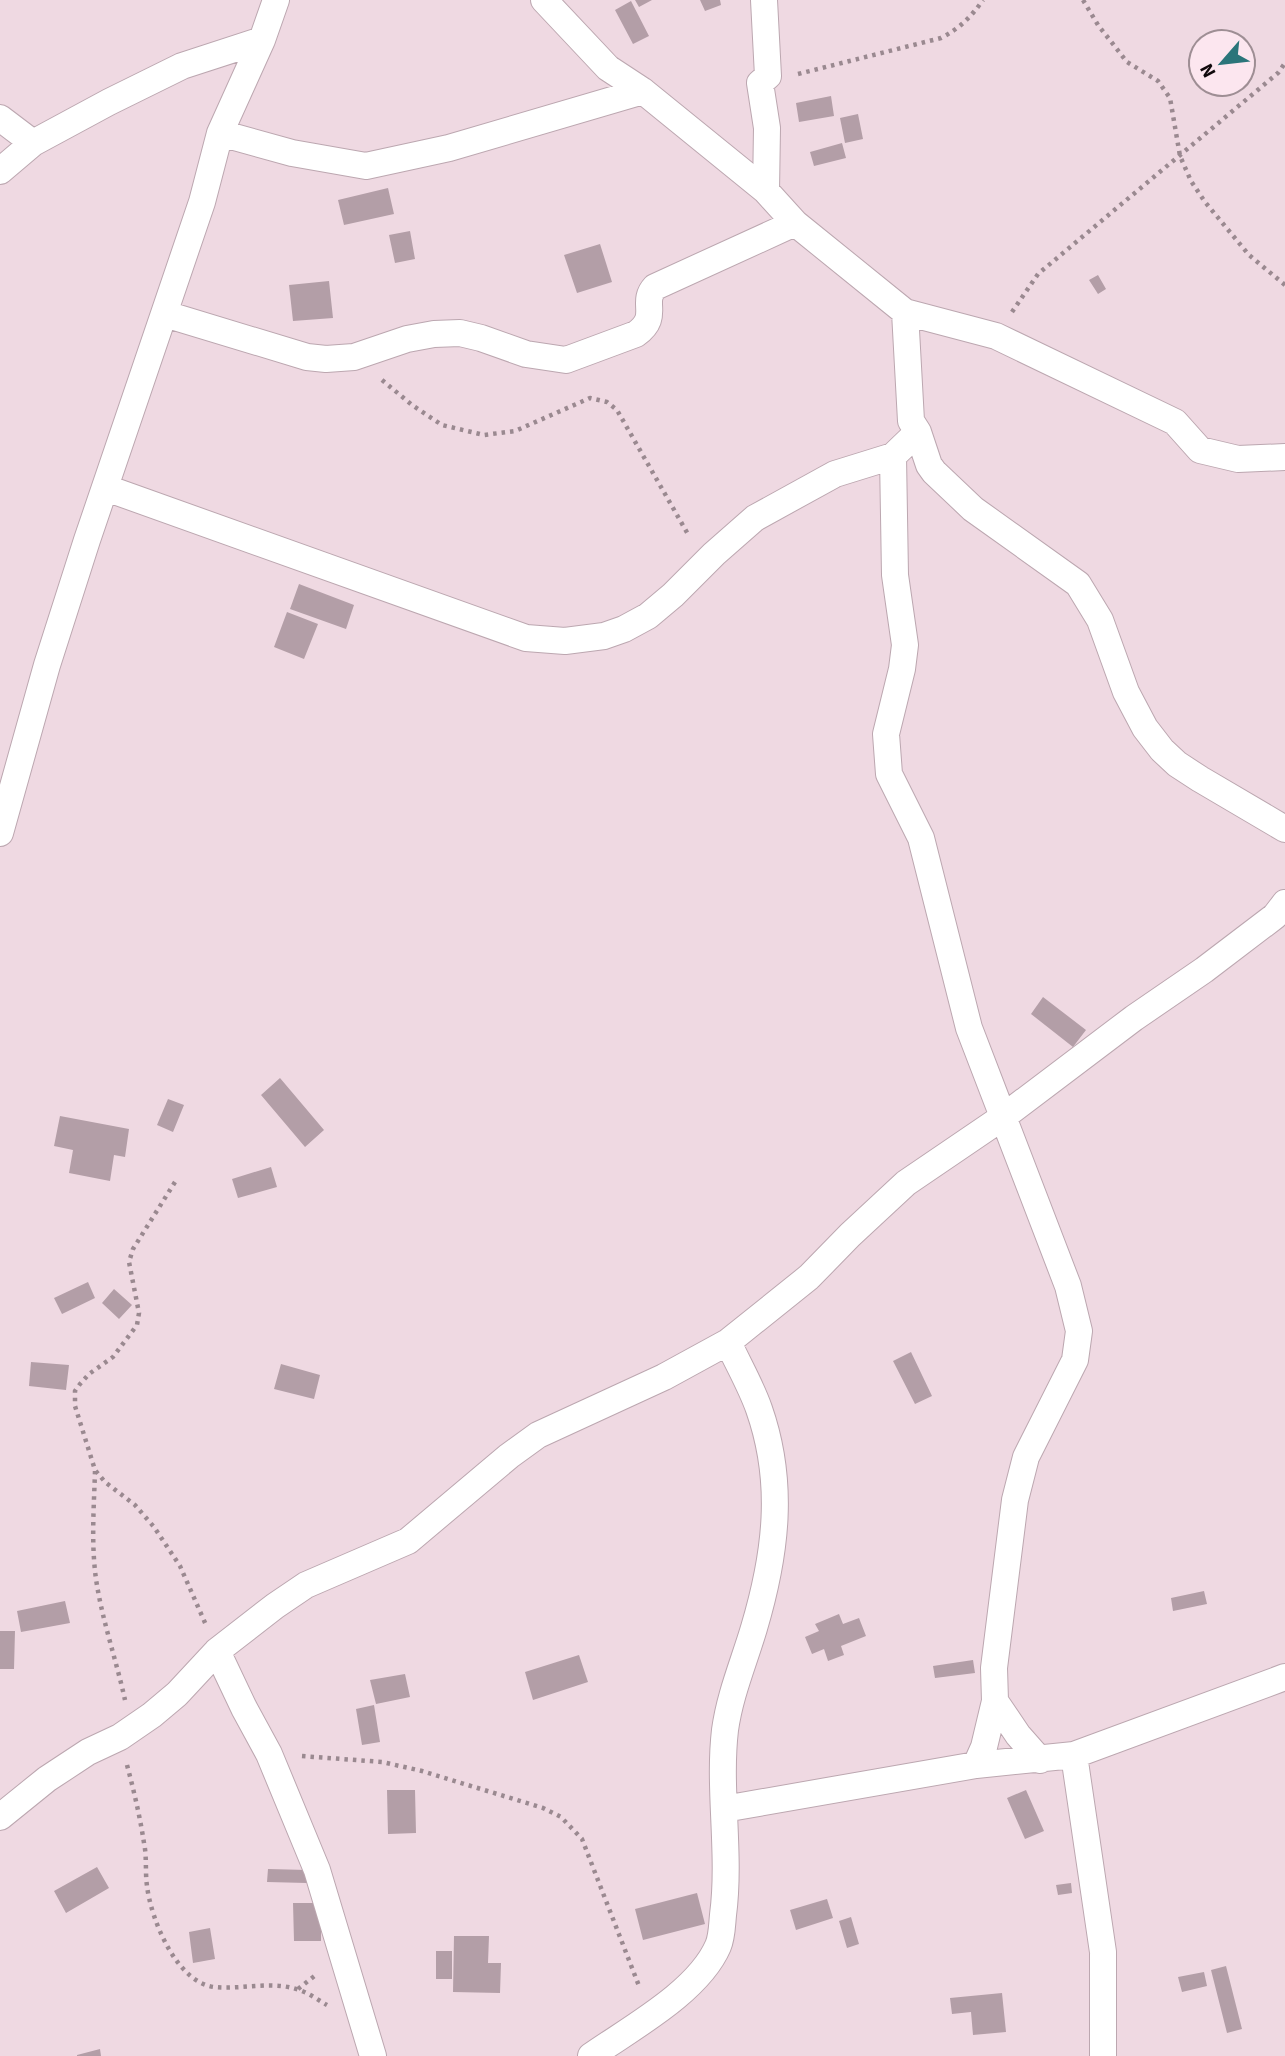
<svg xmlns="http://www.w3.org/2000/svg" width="1285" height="2056" font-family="'Source Sans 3',sans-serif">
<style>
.building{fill:#b39ea7}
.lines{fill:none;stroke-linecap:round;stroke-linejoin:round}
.minor-casing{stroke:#bca7b0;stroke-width:28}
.path{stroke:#9a8990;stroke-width:4.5;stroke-dasharray:3.5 5;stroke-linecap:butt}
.minor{stroke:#fff;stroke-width:26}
</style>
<rect width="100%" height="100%" fill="#efd9e2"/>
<path class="building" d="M635 0H652L639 7Z
M700 0H720L721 5 705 11Z
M631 1 649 36 633 44 615 10Z
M831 96 834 116 799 122 796 103Z
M858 114 863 139 845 143 840 118Z
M842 143 846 158 814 166 810 152Z
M388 188 394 214 344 225 338 200Z
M410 231 415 259 395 263 389 235Z
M600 244 612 282 577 293 564 255Z
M1098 275 1106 289 1098 294 1089 280Z
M329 281 333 318 293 321 289 285Z
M299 584 354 605 346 629 290 609Z
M287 612 318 624 304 659 274 647Z
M1043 997 1086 1030 1073 1047 1031 1014Z
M280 1078 324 1130 305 1147 261 1095Z
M168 1099 184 1105 173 1132 157 1125Z
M60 1116 129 1129 125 1157 114 1155 110 1181 69 1173 73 1150 54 1146Z
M271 1167 277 1187 238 1198 232 1179Z
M88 1282 95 1298 62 1314 54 1298Z
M114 1289 132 1305 119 1319 102 1303Z
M911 1352 932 1396 915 1404 893 1361Z
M31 1362 69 1365 66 1390 29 1386Z
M281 1364 320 1375 314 1399 274 1389Z
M1204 1591 1207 1604 1173 1611 1171 1598Z
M65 1601 70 1623 21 1632 17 1611Z
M839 1614 843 1624 859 1618 866 1636 841 1646 844 1655 828 1661 824 1649 812 1654 805 1637 819 1631 815 1624Z
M0 1631H15L14 1669H0Z
M579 1655 588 1682 533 1700 525 1672Z
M973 1660 975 1673 935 1678 933 1666Z
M405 1674 410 1697 376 1704 370 1680Z
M374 1705 380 1742 362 1745 356 1709Z
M387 1790H415L416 1833 388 1834Z
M1026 1790 1044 1831 1025 1839 1007 1798Z
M97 1867 109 1888 66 1913 54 1891Z
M268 1869 307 1870V1883L267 1882Z
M1071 1883 1072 1893 1058 1895 1056 1885Z
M697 1893 705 1924 643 1940 635 1909Z
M827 1899 833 1918 796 1930 790 1910Z
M293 1903H321V1941H294Z
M851 1917 859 1944 847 1948 839 1921Z
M210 1928 215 1959 193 1963 189 1932Z
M454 1936H489L488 1963H501L500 1993 453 1992Z
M436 1951H452V1979H436Z
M1226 1966 1242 2029 1227 2033 1211 1970Z
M1204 1972 1207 1986 1182 1992 1178 1977Z
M1002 1993 1006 2032 973 2035 971 2012 952 2014 950 1998Z
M100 2049 101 2056H77V2055Z"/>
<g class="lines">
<defs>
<path id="minor" d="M544 0 608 68 643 91 766 191 795 223 905 312 996 336 1175 422 1200 450 1238 459 1285 457
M764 0 768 76 760 83 767 128 766 191
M0 118 33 143
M220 133 292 153 366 166 449 148 643 91
M0 171 33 143 109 102 182 66 262 40
M905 312 911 421 918 432 929 465 934 472 973 509 1078 584 1100 620 1126 692 1145 728 1162 750 1177 764 1200 779 1285 829
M165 314 307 357 326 359 354 357 407 339 434 334 460 333 481 338 526 354 566 360 636 334C661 316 640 303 655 287L795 223
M893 456 895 575 905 645 902 669 886 734 889 774 921 838 969 1028 1068 1286 1079 1331 1075 1360 1026 1457 1015 1500 994 1668 995 1701 1018 1735 1040 1760
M106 488 526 638 565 641 604 636 624 629 648 616 673 595 714 554 755 518 835 474 893 456 918 432
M0 833 47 665 87 540 202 202 220 133 262 40 276 0
M217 1651 244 1708 269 1754 317 1870 373 2056
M1074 1755 1103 1952V2056
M976 1765 984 1747 995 1701
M724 1809 976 1765 1074 1755 1285 1677
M0 1817 47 1779 88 1752 120 1737 152 1715 177 1694 217 1651 275 1606 306 1585 408 1541 509 1456 538 1435 664 1377 728 1342 809 1277 850 1235 906 1183 1003 1117 1134 1018 1204 970 1275 916 1285 903
M591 2056C631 2028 698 1992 718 1946 722 1937 722 1925 723 1915 731 1854 718 1790 725 1730 730 1694 744 1662 754 1628 776 1554 785 1483 759 1409 751 1386 738 1364 728 1342"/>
</defs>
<use href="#minor" class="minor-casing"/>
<path class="path" d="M1083 0 1098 25 1127 62 1158 81 1170 98 1180 156 1191 181 1205 202 1249 255 1285 285
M798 74 941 38C960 28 971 17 983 0
M1012 312 1038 274 1278 73 1285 63
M382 380 412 405 442 425 484 435 515 431 590 398 607 402 617 410 689 536
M175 1182 133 1249 129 1262 139 1313 137 1325 113 1357 89 1374 80 1384 75 1391V1406L95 1470 105 1482 135 1505 154 1527 180 1566 206 1625
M95 1471C94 1506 91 1543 96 1579 102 1620 116 1659 125 1700
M302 1756 382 1762 422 1771 543 1808 561 1817 582 1839 639 1986
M127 1765C134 1791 140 1817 144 1843 147 1857 145 1872 147 1886 151 1919 176 1982 214 1987 242 1990 272 1980 299 1990 309 1993 318 2000 327 2005
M298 1989 317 1974"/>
<use href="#minor" class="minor"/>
</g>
<g transform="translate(1222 63) rotate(242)"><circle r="33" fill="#fce6ef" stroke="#9e8e94" stroke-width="2"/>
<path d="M0-5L12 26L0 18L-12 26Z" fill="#2b757a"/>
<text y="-10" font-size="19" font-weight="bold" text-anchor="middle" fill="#10090c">N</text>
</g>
</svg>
